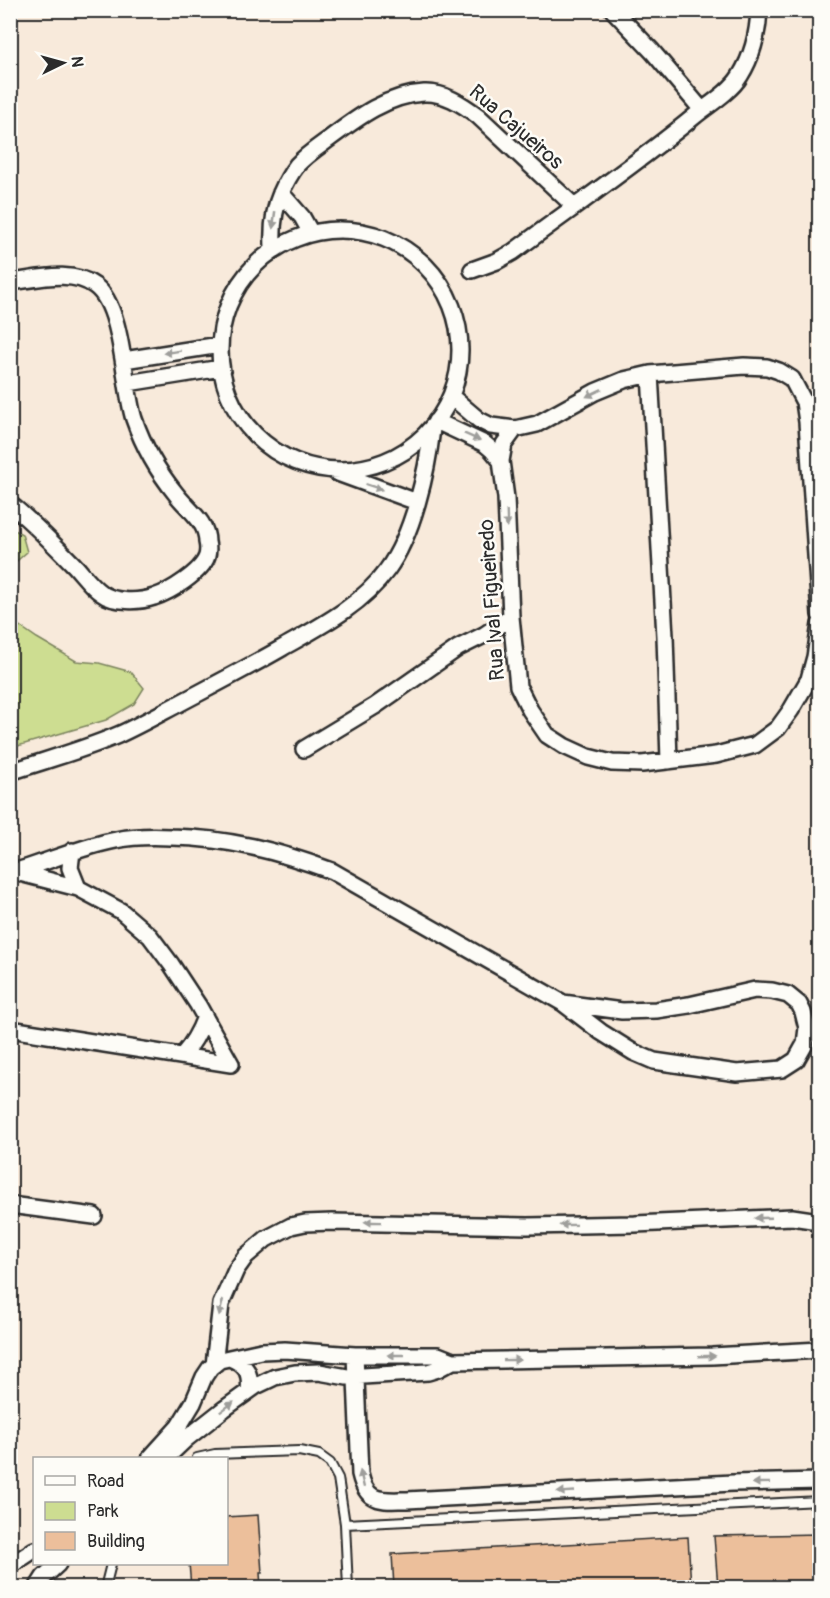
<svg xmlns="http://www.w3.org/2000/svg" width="830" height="1598" font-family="Pangolin,sans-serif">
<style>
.green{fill:#cddd91;stroke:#7c845e;stroke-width:1.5}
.building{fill:#ecbf9b;stroke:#2b2b2b;stroke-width:1.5}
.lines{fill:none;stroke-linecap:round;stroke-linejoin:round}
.lane-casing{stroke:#2b2b2b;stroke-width:12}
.street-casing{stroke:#2b2b2b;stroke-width:20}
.lane{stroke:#fdfcf7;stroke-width:8}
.street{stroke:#fdfcf7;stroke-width:15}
.oneway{fill:#9e9e9b}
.labels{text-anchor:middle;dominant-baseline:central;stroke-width:5;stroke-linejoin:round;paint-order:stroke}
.street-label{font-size:21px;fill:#2b2b2b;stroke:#fdfcf7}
</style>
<rect width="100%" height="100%" fill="#f8eadb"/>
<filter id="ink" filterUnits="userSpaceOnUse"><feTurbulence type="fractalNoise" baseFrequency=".0167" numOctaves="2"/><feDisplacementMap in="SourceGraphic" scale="12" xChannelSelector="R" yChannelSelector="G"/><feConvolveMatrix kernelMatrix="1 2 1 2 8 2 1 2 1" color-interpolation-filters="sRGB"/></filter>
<g filter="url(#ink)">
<path class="green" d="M11 528 22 534 27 552 11 566Z
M11 620 37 638 76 661 99 663 131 672 144 688 134 704 106 720 11 748Z"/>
<path class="building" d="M258 1515 262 1573H260L261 1587H191L189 1563H226V1517Z
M819 1534V1587H718L714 1536Z
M688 1537 691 1587H394L392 1554Z"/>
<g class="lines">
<defs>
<path id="lane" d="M197 1458 215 1454 299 1451 319 1455 330 1463 338 1478 345 1524 348 1588
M345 1524 820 1501
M105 1588 111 1564"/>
<path id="street" d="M613 10 652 51 702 110
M281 193 302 217 311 233
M220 350a120 120 0 1 1 240 0a120 120 0 1 1-240 0Z
M273 247C272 228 273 211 281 193 285 184 291 173 297 165 306 155 318 147 329 139 357 118 387 95 424 93 444 92 462 104 478 116L574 206
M472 270 497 261 513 252C573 207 638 163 696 115 710 104 731 91 740 76 752 57 758 32 759 10
M10 282C37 279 72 269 95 286 124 307 123 386 134 419 143 445 159 473 176 494 188 510 207 521 207 542 208 546 208 552 207 556 202 572 170 592 154 597 140 602 114 603 101 593 92 587 84 576 76 567 55 546 34 523 10 504
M124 360 220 345
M650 374 665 636 669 761
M128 383 221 368
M452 397 479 420 491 426 515 429 537 424 595 392 624 380 650 374 744 366 767 367 779 371 792 379 804 402 807 422 820 615
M436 421 485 444 492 450 501 461 506 498 511 617 518 686 530 710 547 735 564 746 588 757 612 763 642 764 716 755 755 745 778 728 791 710 809 679 815 657 820 624
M501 461 504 444 515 429
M335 472 417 502
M304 749 375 706 458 648 484 635 511 617
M10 772C46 760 83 750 118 735 140 725 161 713 182 702 216 684 249 667 282 648 319 627 361 606 387 570 413 535 427 472 432 429
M72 851 70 868 78 888
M16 872 78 888 121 911 150 936 171 964 198 1005 231 1064
M10 873C46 863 79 847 116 840 134 836 153 836 171 837 228 838 278 851 332 871L563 1003 601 1032 633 1052 654 1061 737 1073 782 1069 796 1060 805 1044 807 1028 803 1012 799 1004 788 995 772 991 755 990 689 1005 656 1010 622 1011 563 1003
M10 1029 231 1064
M182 1056C193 1044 199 1033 205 1017
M10 1205 94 1216
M355 1355 360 1474C367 1504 381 1500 407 1500L733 1483 820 1481
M230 1358C247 1365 251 1373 249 1391
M214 1365 221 1304 236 1270 246 1256 266 1239 291 1226 305 1223 332 1222 527 1226 635 1224 792 1217 812 1220 820 1226
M150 1458 179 1426 193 1403 204 1377 210 1368 220 1360 261 1351 285 1350 355 1355H438L453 1361 712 1356 820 1350
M166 1458 186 1439 224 1409 256 1386 275 1377 295 1373 319 1372 347 1377 428 1372 438 1369 453 1361
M10 1566 34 1550
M37 1588 44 1577 58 1564"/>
</defs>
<use href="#lane" class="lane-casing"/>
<use href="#street" class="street-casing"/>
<use href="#lane" class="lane"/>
<use href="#street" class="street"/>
</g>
<defs><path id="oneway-solid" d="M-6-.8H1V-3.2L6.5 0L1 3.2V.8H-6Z" transform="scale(1.5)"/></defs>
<g class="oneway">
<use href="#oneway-solid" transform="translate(274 220) rotate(98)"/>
<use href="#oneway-solid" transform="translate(172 352) rotate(171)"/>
<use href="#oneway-solid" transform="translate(594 393) rotate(154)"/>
<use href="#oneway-solid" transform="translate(472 437) rotate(24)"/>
<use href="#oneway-solid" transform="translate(374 487) rotate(19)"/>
<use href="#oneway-solid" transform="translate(507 519) rotate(88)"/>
<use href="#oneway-solid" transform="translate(763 1218) rotate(178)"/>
<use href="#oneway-solid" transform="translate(373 1222) rotate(-179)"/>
<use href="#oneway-solid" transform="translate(568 1225) rotate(179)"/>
<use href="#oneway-solid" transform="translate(221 1308) rotate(103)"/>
<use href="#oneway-solid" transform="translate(396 1355) rotate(180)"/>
<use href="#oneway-solid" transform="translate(707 1356) rotate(-2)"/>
<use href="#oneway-solid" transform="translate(512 1360) rotate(-1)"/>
<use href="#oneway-solid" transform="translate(227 1407) rotate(-37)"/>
<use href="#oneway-solid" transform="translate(362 1479) rotate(-103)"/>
<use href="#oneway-solid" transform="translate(761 1483) rotate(179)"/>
<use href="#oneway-solid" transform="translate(566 1492) rotate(177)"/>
</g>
</g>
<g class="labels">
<g class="street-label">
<text transform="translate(516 127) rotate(41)">Rua Cajueiros</text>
<text transform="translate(492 600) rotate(-94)">Rua Ival Figueiredo</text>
</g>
</g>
<rect width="830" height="1598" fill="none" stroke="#fdfcf7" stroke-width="36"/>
<rect x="18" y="18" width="794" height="1562" fill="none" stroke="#2b2b2b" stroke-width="2" filter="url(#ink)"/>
<rect x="33" y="1457" width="195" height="108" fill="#fdfcf7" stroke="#a9a8a5" stroke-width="1.5"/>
<rect x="45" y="1476" width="30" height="9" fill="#fdfcf7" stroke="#a9a8a5" stroke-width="1.5"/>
<text x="87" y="1487" font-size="18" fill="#2b2b2b">Road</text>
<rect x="45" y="1502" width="30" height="18" fill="#cddd91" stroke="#a9a8a5" stroke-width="1.5"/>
<text x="87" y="1517" font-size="18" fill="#2b2b2b">Park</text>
<rect x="45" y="1532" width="30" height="18" fill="#ecbf9b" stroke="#a9a8a5" stroke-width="1.5"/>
<text x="87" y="1547" font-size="18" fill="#2b2b2b">Building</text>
<g transform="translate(63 63) rotate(85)" stroke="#fdfcf7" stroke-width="4.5" paint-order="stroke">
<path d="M0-4.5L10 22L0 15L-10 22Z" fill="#2b2b2b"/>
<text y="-9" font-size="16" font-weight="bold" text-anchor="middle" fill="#2b2b2b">N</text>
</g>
</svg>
